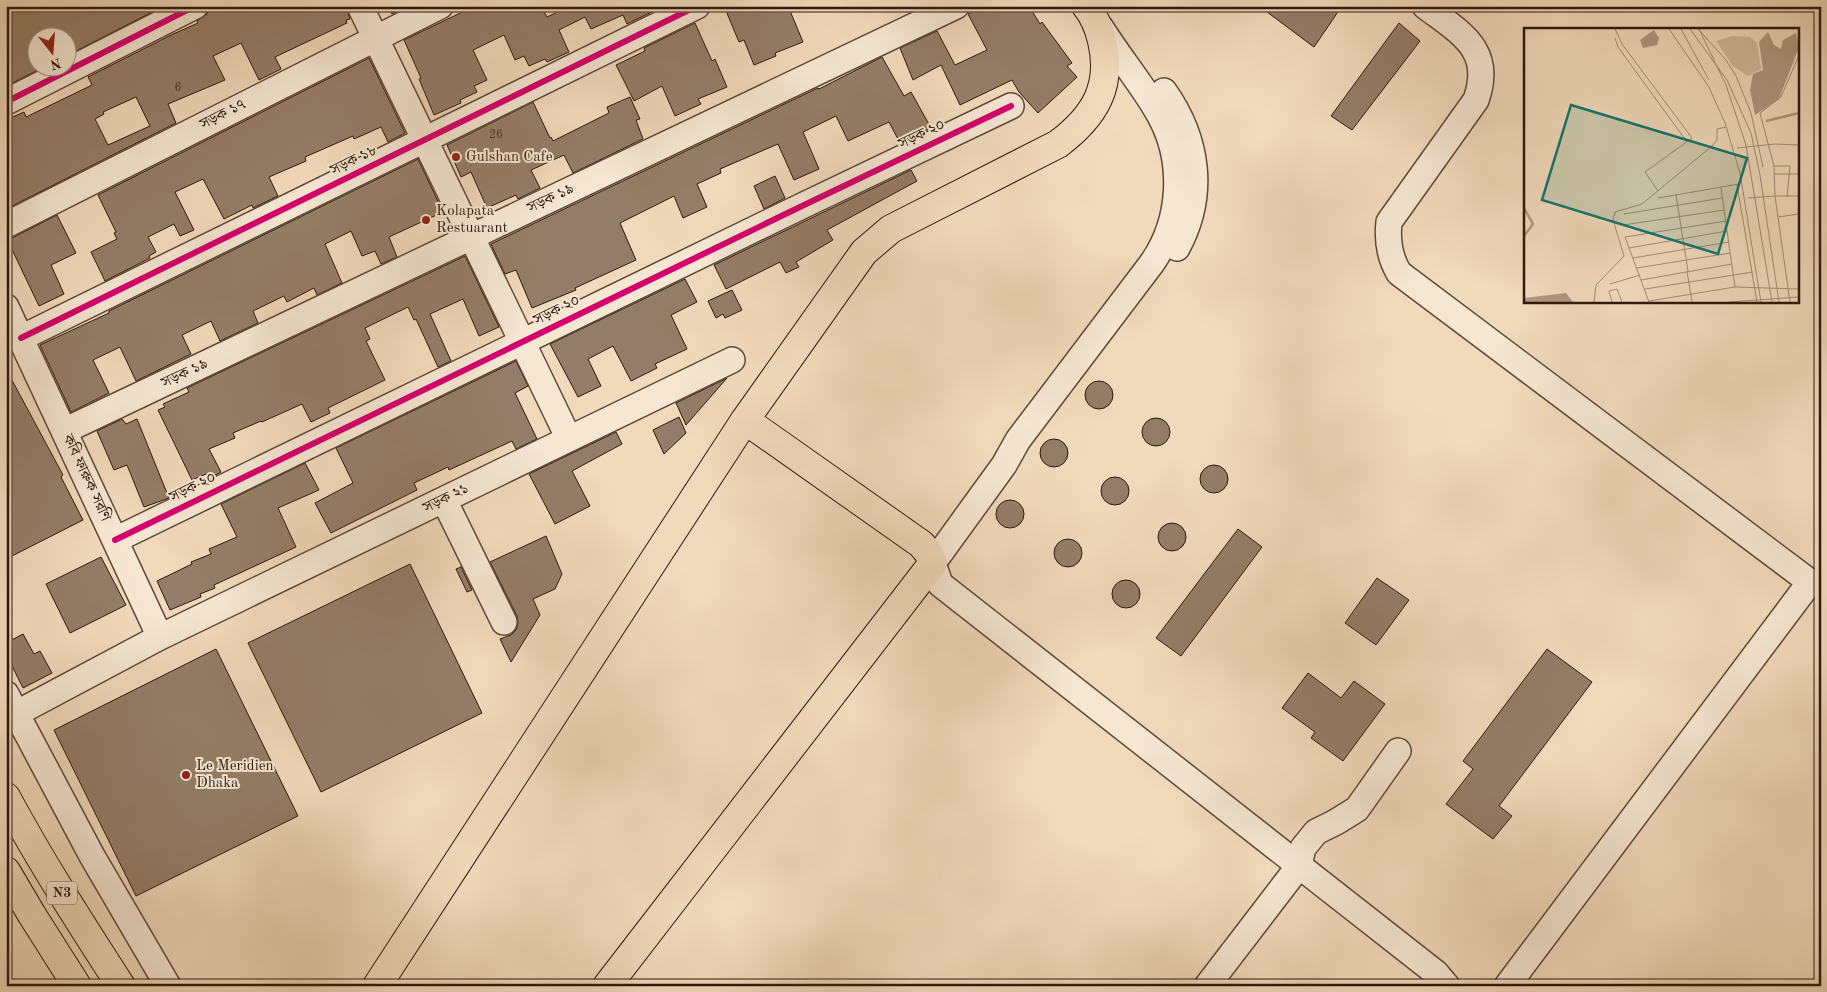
<svg xmlns="http://www.w3.org/2000/svg" width="1827" height="992" font-family="'Old Standard TT','Noto Serif Bengali',serif">
<style>
.building{fill:#947d68;stroke:#2f180c;fill-rule:evenodd}
.lines{fill:none;stroke-linecap:round;stroke-linejoin:round}
.minor-casing{stroke:#604838;stroke-width:28}
.major-casing{stroke:#2f180c;stroke-width:30}
.highway-casing{stroke:#2f180c;stroke-width:30}
.minor{stroke:#f6e7d3;stroke-width:25}
.major{stroke:#f1dabc;stroke-width:28}
.highway{stroke:#f1dabc;stroke-width:28}
.cycleway-casing{stroke:#f6e7d3;stroke-width:9}
.cycleway{stroke:#d6006c;stroke-width:6}
.poi-dot{fill:#8f2418;stroke:#f6e7d3;stroke-width:2}
.labels{text-anchor:middle;dominant-baseline:central;stroke-width:4;stroke-linejoin:round;paint-order:stroke}
.number-label{font-size:12px;fill:#483123}
.shield{fill:#f6e7d3;stroke:#6b5648;stroke-width:1}
.shield-label{font-size:14px;font-weight:bold;fill:#2f180c}
.street-label{font-size:15px;fill:#2f180c;stroke:#f6e7d3}
.poi-label{font-size:15px;fill:#2f180c;stroke:#f6e7d3;text-anchor:start}
.inset-river{fill:none;stroke:#af9880;stroke-width:2.5}
.inset-road{fill:none;stroke:#a38c76;stroke-width:1}
.view{fill:#0f766e;fill-opacity:0.15;stroke:#0f766e;stroke-width:2.5}
.inset-edge{fill:none;stroke:#2f180c;stroke-width:2.5}
</style>
<rect width="100%" height="100%" fill="#f1dabc"/>
<filter id="stains"><feTurbulence type="fractalNoise" baseFrequency=".004" numOctaves="4"/><feColorMatrix values="0 0 0 0 .2 0 0 0 0 .09 0 0 0 0 .02 0 0 0 .5 -.17"/></filter>
<radialGradient id="worn" r=".72"><stop offset=".6" stop-color="#630" stop-opacity="0"/><stop offset="1" stop-color="#630" stop-opacity=".3"/></radialGradient>
<path class="building" d="M6 6H157L158 9 68 55V38H38V70L6 86Z
M209 6H346L350 19 346 20 347 23 275 57 281 69 259 80 241 43 213 56 225 80 168 104 176 123 6 209V120L24 112 26 117 92 85 88 77 171 35 198 23 197 21 207 14ZM136 97 150 126 108 145 95 119 104 114 103 112Z
M388 6H408L392 14Z
M475 6H541L547 17 570 6H664L631 22 627 24 623 15 591 29 585 17 559 30 569 52 547 62 545 59 529 66 524 56 515 60 504 35 473 50 487 80 474 86 477 92 460 100 461 103 434 115 419 79 421 78 404 40Z
M724 6H788L803 42 775 53 776 56 754 65 744 40 739 42Z
M983 6H1029L1040 24 1042 22 1072 63 1067 66 1077 77 1038 113 1019 92 1012 80 960 105 941 65 913 80 900 48 937 31 955 65 987 50 968 14Z
M1259 6H1342L1314 47Z
M695 23 712 61 715 59 727 87 698 99 701 104 675 116 662 86 634 101 616 65 645 51 644 48Z
M1399 23 1420 41 1352 130 1331 116Z
M882 57 904 96 911 92 931 128 900 143 889 122 848 141 836 116 803 132 819 169 794 180 778 144 720 169 721 173 697 184 707 207 683 218 674 196 620 223 636 260 575 288 576 290 532 308 516 270 505 274 491 244 818 88 819 89Z
M369 58 405 133 388 142 381 127 354 139 353 136 305 157 306 161 269 177 278 196 253 208 252 205 224 219 203 179 175 192 194 230 180 236 174 224 148 237 156 252 149 256 150 258 105 281 91 252 117 239 114 233 116 232 98 195Z
M630 97 640 119 636 120 643 139 573 173 564 155 531 170 540 188 518 199 516 195 487 208 471 172 461 177 447 145 533 102 550 138 551 137 553 141 609 113 607 107Z
M418 159 443 212 389 237 397 257 381 264 375 251 362 256 351 231 325 244 342 283 317 295 314 288 287 302 284 296 253 311 258 323 220 341 211 321 182 335 191 354 136 381 120 347 93 360 109 393 71 412 40 345 109 313V311Z
M911 170 917 181 827 230 833 240 796 262 799 267 786 273 780 262 726 289 714 265Z
M775 176 785 198 764 209 754 186Z
M57 215 76 253 51 265 64 294 39 306 7 239 12 238Z
M465 256 499 327 479 336 463 299 430 314 451 361 438 367 416 319 414 320 408 307 365 328 370 339 366 341 385 380 328 408 330 413 311 422 302 404 262 422 261 421 233 433 235 438 209 449 221 472 208 479 206 474 192 480 158 410 165 407 163 404 189 392 187 388Z
M685 279 697 302 671 315 687 349 655 364 657 368 631 381 613 346 588 359 601 386 578 397 550 344Z
M732 290 742 310 725 318 723 314 716 318 708 301Z
M516 361 528 386 515 393 537 439 516 449 512 441 449 470 448 467 414 483 417 490 331 533 315 503 353 483 336 448Z
M6 369 63 475 61 477 83 520 6 559Z
M727 378 686 425 676 403Z
M1085 395a14 14 0 1 1 28 0a14 14 0 1 1-28 0Z
M679 417 686 433 664 454 653 430Z
M1142 432a14 14 0 1 1 28 0a14 14 0 1 1-28 0Z
M122 419 126 424 137 419 169 498 144 507 127 465 114 470 97 431Z
M616 432 622 444 572 471 590 506 555 524 529 474Z
M1040 453a14 14 0 1 1 28 0a14 14 0 1 1-28 0Z
M305 463 319 490 278 508 296 547 214 585 215 588 200 594 201 597 170 610 157 581 192 564 191 562 211 554 209 549 237 537 221 504Z
M1200 479a14 14 0 1 1 28 0a14 14 0 1 1-28 0Z
M1101 491a14 14 0 1 1 28 0a14 14 0 1 1-28 0Z
M996 514a14 14 0 1 1 28 0a14 14 0 1 1-28 0Z
M1158 537a14 14 0 1 1 28 0a14 14 0 1 1-28 0Z
M1238 529 1262 547 1181 656 1156 638Z
M546 536 562 574 555 589 533 599 540 615 511 662 500 639 511 635 516 630 518 623 517 616 490 562Z
M1054 553a14 14 0 1 1 28 0a14 14 0 1 1-28 0Z
M101 557 126 605 70 633 46 584Z
M410 564 482 713 321 792 248 643Z
M461 567 472 590 467 592 456 569Z
M1377 578 1409 600 1376 645 1345 623Z
M1112 594a14 14 0 1 1 28 0a14 14 0 1 1-28 0Z
M23 634 34 654 40 651 52 673 23 688 6 654V643Z
M216 649 298 816 136 896 54 730Z
M1547 649 1592 682 1499 806 1512 816 1493 839 1446 804 1473 769 1463 761Z
M1308 673 1341 698 1354 681 1385 704 1343 761 1311 738 1315 732 1282 708Z"/>
<g class="lines">
<defs>
<path id="minor" d="M360 6 569 439
M1425 6C1460 33 1494 49 1476 100L1389 222C1387 240 1390 258 1399 273L1810 582 1507 986
M1101 28C1119 57 1142 84 1159 114 1185 160 1182 220 1152 263L1018 440 1004 465 933 563 940 584 1436 973 1447 986
M1164 91C1198 139 1206 195 1177 248
M6 102 195 6
M6 225 440 6
M6 307 160 637
M21 338 697 6
M64 431 956 6
M444 500 504 622
M115 540 802 206 1011 106
M6 694 92 856 168 986
M6 719 160 637 732 360
M1207 986 1299 866 1303 848 1316 832 1336 822 1357 809 1398 751"/>
<path id="major" d="M377 986 745 420 864 252 891 229 1058 144C1094 117 1113 87 1102 41 1099 28 1095 17 1086 6
M607 986 933 563 928 552 921 544 745 420"/>
<path id="highway" d="M6 797C41 862 81 924 121 986
M6 871 32 915 77 986"/>
</defs>
<use href="#minor" class="minor-casing"/>
<use href="#major" class="major-casing"/>
<use href="#highway" class="highway-casing"/>
<use href="#minor" class="minor"/>
<use href="#major" class="major"/>
<use href="#highway" class="highway"/>
<defs>
<path id="cycleway" d="M6 102 195 6
M21 338 697 6
M115 540 802 206 1011 106"/>
</defs>
<use href="#cycleway" class="cycleway-casing"/>
<use href="#cycleway" class="cycleway"/>
</g>
<g class="poi-dot">
<circle cx="456" cy="157" r="5"/>
<circle cx="426" cy="220" r="5"/>
<circle cx="186" cy="775" r="5"/>
</g>
<g class="labels">
<g class="number-label">
<text x="178" y="88">6</text>
<text x="496" y="135">26</text>
</g>
<rect class="shield" x="47" y="881.5" width="30" height="23" rx="4"/>
<g class="shield-label">
<text x="62" y="893">N3</text>
</g>
<g class="street-label">
<text transform="translate(223 115) rotate(-27)">সড়ক ১৭</text>
<text transform="translate(922 135) rotate(-25)">সড়ক ২০</text>
<text transform="translate(354 161) rotate(-26)">সড়ক ১৮</text>
<text transform="translate(551 199) rotate(-25)">সড়ক ১৯</text>
<text transform="translate(557 311) rotate(-26)">সড়ক ২০</text>
<text transform="translate(185 374) rotate(-25)">সড়ক ১৯</text>
<text transform="translate(86 478) rotate(65)">কবি ফারুক সরণি</text>
<text transform="translate(193 488) rotate(-26)">সড়ক ২০</text>
<text transform="translate(446 499) rotate(-26)">সড়ক ২১</text>
</g>
<g class="poi-label">
<text x="466" y="157">Gulshan Cafe</text>
<text x="436" y="211">Kolapata<tspan x="436" dy="17">Restuarant</tspan></text>
<text x="196" y="766">Le Meridien<tspan x="196" dy="17">Dhaka</tspan></text>
</g>
</g>
<g transform="translate(1524 28)">
<rect width="275" height="275" fill="#f1dabc"/>
<path d="M209 8 226 9 233 15 237 41 224 48 209 38 192 13Z" fill="#d0b99e"/>
<path d="M130 2 135 10 133 17 119 20 116 12ZM244 4 250 17 257 21 259 12 272 5 275 19 255 71 231 87 226 62 229 46 239 42 235 14ZM42 265 49 274H0V270Z" fill="#af9880"/>
<path class="inset-river" d="M242 93 275 85M0 180 9 196 0 208"/>
<path class="inset-road" d="M91 1 98 16 168 110 121 144 134 163M145 1 185 59 201 95 216 145 237 274M157 1 185 52M166 1 203 52 227 105 236 147 255 274M174 1 202 32 212 48 227 85 239 139M175 1 202 57 222 117 248 274M91 10 94 19 163 114M213 120 251 116 275 117M250 138H266L263 169M250 146H275M213 157 233 274M197 160 211 259 275 261M152 167 164 243M134 170 215 156M224 170 251 168 250 138 236 85 257 69 275 27M100 186 198 170M254 189 275 186M99 197 200 182M105 220 203 203M109 230 205 214M113 240 206 225M163 243 168 274M117 252 208 236M86 256 116 247M121 261 229 244M125 273 211 259M70 274 72 257 100 228 89 192 91 184 118 176 188 118 193 112V101L202 99M88 274 85 263 93 261 98 274M125 274 101 209 202 193M205 274 275 269M266 274 251 168H275"/>
<path class="view" d="M47 77 223 130 194 226 18 172Z"/>
<rect width="275" height="275" class="inset-edge"/>
</g>
<rect width="1827" height="992" fill="none" stroke="#f1dabc" stroke-width="25"/>
<rect x="8" y="8" width="1812" height="977" fill="none" stroke="#2f180c" stroke-width="2.5"/>
<rect x="12" y="12" width="1802" height="967" fill="none" stroke="#2f180c"/>
<g transform="translate(52 52) rotate(163)"><circle r="24" fill="#f6e7d3" stroke="#a69483"/>
<path d="M0-4L9 19L0 12L-9 19Z" fill="#8f2418"/>
<text y="-8" font-size="14" font-weight="bold" text-anchor="middle" fill="#2f180c">N</text>
</g>
<rect width="100%" height="100%" filter="url(#stains)"/>
<rect width="100%" height="100%" fill="url(#worn)"/>
</svg>
